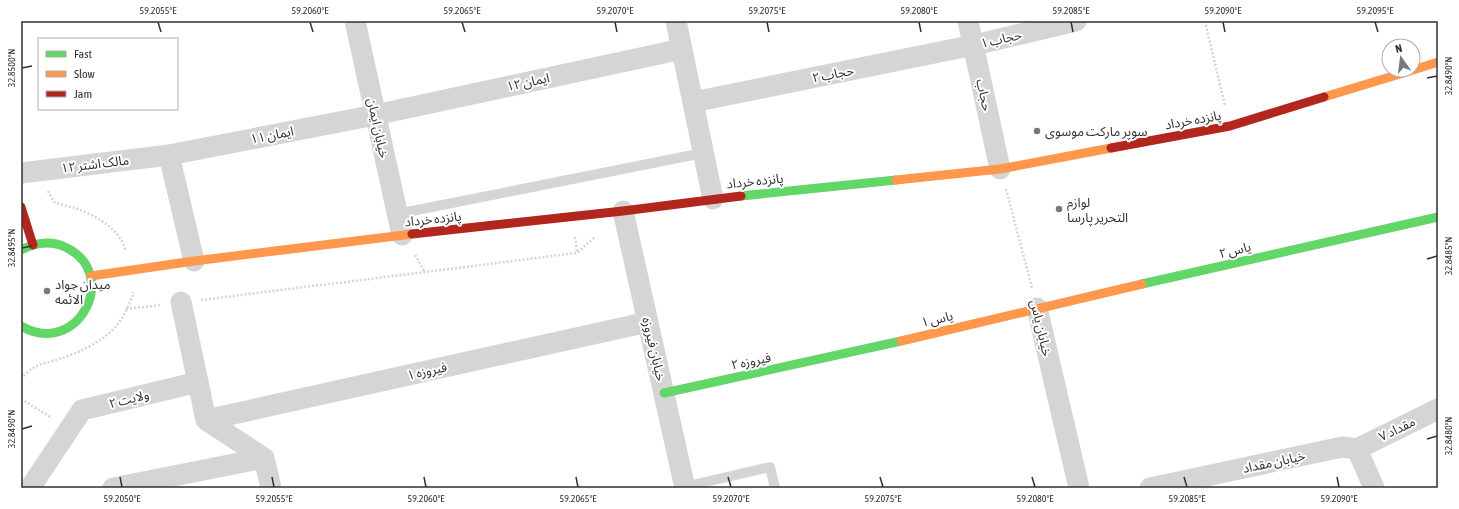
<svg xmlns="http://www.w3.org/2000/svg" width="1459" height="509" font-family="'Asap Condensed','Noto Sans Arabic',sans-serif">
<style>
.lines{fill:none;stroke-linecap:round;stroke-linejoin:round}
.path{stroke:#d5d5d5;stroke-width:2.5;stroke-dasharray:2 2;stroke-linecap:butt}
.lane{stroke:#d5d5d5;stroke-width:10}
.street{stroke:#d5d5d5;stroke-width:21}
.fast{stroke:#63d668;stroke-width:9}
.slow{stroke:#ff974d;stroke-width:9}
.jam{stroke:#b3261e;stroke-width:9}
.ticks{fill:none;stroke:#313131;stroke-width:1.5}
.poi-dot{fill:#797979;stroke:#fff;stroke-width:1.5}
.labels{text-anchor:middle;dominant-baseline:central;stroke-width:4;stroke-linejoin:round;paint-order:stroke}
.street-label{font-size:13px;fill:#313131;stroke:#fff}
.poi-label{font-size:13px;fill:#313131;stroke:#fff;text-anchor:start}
.neatline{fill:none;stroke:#313131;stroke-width:1.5}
.ticks-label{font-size:10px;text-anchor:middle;fill:#313131}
</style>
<rect width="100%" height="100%" fill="#fff"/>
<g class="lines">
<path class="path" d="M1205 21 1225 106
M1006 189 1032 288
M48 191 54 202C61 205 68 206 75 208 94 215 120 228 125 250
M575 237 577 252
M415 255 425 272
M201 300 577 253 595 237
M126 309 160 305
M21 379C34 364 40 365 59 359 79 353 104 341 117 325 124 317 129 304 133 295V292
M21 399 52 418"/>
<path class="lane" d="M397 214 703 153
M684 487 770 467 775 488"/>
<path class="street" d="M355 21 402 235
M676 21 713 199
M968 21 1000 169
M693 102 974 45 1076 21
M169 155 194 261
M21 173 169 155 375 115 682 49
M623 211 685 488
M181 302 206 420 264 458
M1037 308 1079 488
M206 420 648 322
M1357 449 1438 409
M264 458 271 488
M30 488 82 410 198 382
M113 488 264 458
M1150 488 1342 447 1357 449 1374 488"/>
<path class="fast" d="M741 196 896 180
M21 250C35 243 50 240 65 247 122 273 78 359 21 326
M1142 284 1438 217
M664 393 901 341"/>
<path class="slow" d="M1413 70 1438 62
M1324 97 1413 70
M896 180 1000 169 1111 148
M91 276 194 261 412 234
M901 341 1142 284"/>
<path class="jam" d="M1111 148 1230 126 1324 97
M21 207 33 245
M412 234 623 211 741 196"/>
</g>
<path class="ticks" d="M158 22 161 32M310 22 313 32M462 22 465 32M615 22 617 32M767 22 769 32M919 22 921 32M1071 22 1073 32M1223 22 1225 32M1375 22 1378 32M22 68 32 66M1427 78 1437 76M22 248 32 246M1427 259 1437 256M22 429 32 426M1427 439 1437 436M120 477 122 487M272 477 274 487M424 477 426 487M576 477 578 487M728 477 731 487M880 477 883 487M1032 477 1035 487M1184 477 1187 487M1337 477 1339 487"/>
<g class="poi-dot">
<circle cx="1037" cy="131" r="4"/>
<circle cx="1059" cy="209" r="4"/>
<circle cx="47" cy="291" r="4"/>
</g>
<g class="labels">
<g class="street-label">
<text transform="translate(1001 39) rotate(-13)">حجاب ۱</text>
<text transform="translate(833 74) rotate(-11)">حجاب ۲</text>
<text transform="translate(528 82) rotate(-12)">ایمان ۱۲</text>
<text transform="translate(984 95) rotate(78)">حجاب</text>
<text transform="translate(1193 120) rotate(-10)">پانزده خرداد</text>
<text transform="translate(378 128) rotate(78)">خیابان ایمان</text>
<text transform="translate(272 135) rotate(-11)">ایمان ۱۱</text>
<text transform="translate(95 164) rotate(-7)">مالک اشتر ۱۲</text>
<text transform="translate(755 181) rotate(-6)">پانزده خرداد</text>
<text transform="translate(433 219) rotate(-6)">پانزده خرداد</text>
<text transform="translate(1235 250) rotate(-13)">یاس ۲</text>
<text transform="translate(937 319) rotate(-13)">یاس ۱</text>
<text transform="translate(1041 328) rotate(77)">خیابان یاس</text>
<text transform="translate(654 349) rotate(77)">خیابان فیروزه</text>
<text transform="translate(751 361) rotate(-12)">فیروزه ۲</text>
<text transform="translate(427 371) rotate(-13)">فیروزه ۱</text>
<text transform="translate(129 399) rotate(-14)">ولایت ۲</text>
<text transform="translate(1397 429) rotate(-26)">مقداد ۷</text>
<text transform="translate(1274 462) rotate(-12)">خیابان مقداد</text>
</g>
<g class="poi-label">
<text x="1045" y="131">سوپر مارکت موسوی</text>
<text x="1067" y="202">لوازم<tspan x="1067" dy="15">التحریر پارسا</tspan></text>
<text x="55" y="284">میدان جواد<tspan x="55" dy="15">الائمه</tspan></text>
</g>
</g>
<rect width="1459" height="509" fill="none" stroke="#ffffff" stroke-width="44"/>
<rect x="38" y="38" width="140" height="72" fill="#ffffff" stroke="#adadad"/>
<rect x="46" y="51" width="20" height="6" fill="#63d668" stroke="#adadad"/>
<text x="74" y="58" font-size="12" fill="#313131">Fast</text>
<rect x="46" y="71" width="20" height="6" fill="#ff974d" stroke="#adadad"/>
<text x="74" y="78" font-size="12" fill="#313131">Slow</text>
<rect x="46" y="91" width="20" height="6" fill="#b3261e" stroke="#adadad"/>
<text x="74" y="98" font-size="12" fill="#313131">Jam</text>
<g transform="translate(1401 58) rotate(346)"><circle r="19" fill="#ffffff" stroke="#adadad"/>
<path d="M0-3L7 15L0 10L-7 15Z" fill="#797979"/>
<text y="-6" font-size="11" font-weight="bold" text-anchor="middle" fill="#313131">N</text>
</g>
<rect x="22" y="22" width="1415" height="465" class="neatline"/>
<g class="ticks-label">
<text x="158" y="14">59.2055°E</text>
<text x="310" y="14">59.2060°E</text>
<text x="462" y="14">59.2065°E</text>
<text x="615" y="14">59.2070°E</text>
<text x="767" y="14">59.2075°E</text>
<text x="919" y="14">59.2080°E</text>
<text x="1071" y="14">59.2085°E</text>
<text x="1223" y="14">59.2090°E</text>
<text x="1375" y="14">59.2095°E</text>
<text transform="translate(11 68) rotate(-90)" y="4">32.8500°N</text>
<text transform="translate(1448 76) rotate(-90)" y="4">32.8490°N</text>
<text transform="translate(11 248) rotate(-90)" y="4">32.8495°N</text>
<text transform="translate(1448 256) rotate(-90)" y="4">32.8485°N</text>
<text transform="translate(11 429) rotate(-90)" y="4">32.8490°N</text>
<text transform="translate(1448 436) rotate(-90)" y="4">32.8480°N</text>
<text x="122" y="502">59.2050°E</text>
<text x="274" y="502">59.2055°E</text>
<text x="426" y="502">59.2060°E</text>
<text x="578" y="502">59.2065°E</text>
<text x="731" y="502">59.2070°E</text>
<text x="883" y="502">59.2075°E</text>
<text x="1035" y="502">59.2080°E</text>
<text x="1187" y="502">59.2085°E</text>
<text x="1339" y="502">59.2090°E</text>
</g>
</svg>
